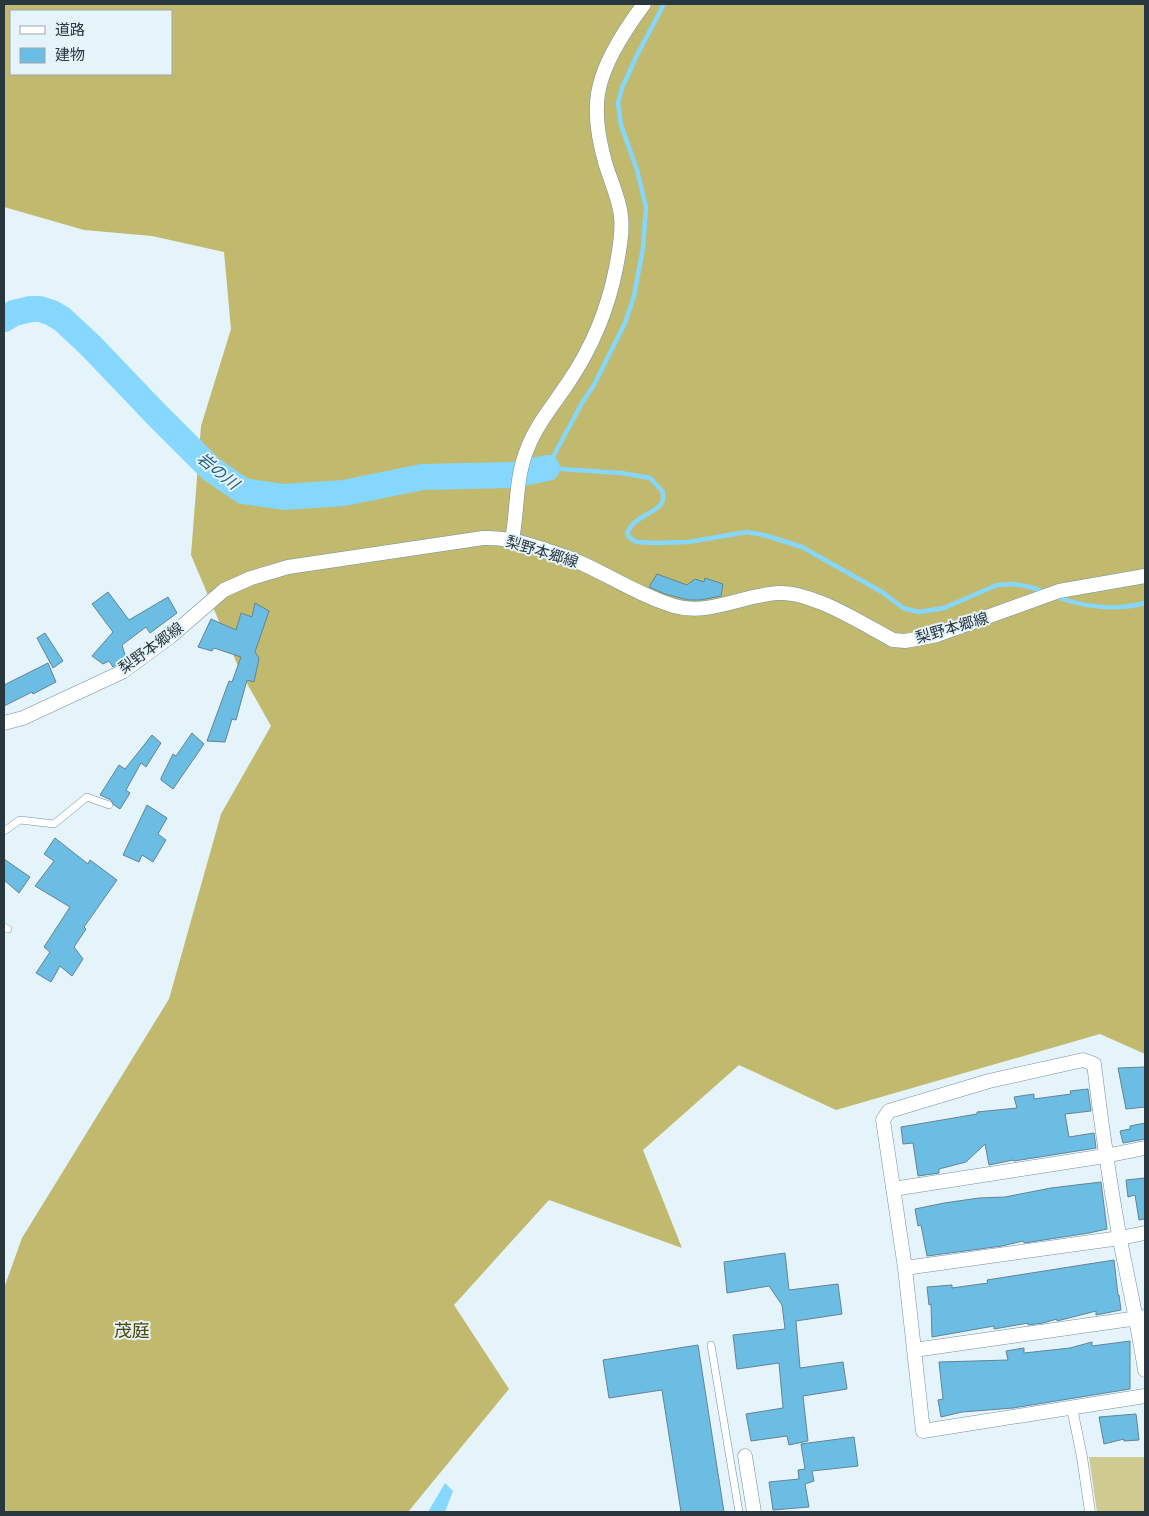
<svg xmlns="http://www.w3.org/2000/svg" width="1149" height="1516" font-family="Rubik,'Noto Sans JP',sans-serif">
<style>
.green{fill:#cfca90}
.forest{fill:#c1ba6e;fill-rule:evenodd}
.water{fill:#85d7fe}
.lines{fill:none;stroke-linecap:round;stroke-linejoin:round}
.stream{stroke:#85d7fe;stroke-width:4.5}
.river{stroke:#85d7fe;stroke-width:26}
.building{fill:#6bbde3;stroke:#628495}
.service-casing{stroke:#7092a3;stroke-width:8}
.pedestrian-casing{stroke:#7092a3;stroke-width:11}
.minor-casing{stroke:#7092a3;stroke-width:15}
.service{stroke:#fff;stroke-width:7}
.pedestrian{stroke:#fff;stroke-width:10}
.minor{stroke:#fff;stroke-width:14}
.labels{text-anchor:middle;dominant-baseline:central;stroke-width:4;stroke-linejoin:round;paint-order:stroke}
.street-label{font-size:15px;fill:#28373e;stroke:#e5f3fb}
.water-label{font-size:16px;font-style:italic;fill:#215f7a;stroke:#e5f3fb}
.quarter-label{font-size:18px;fill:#4d4705;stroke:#e5f3fb}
</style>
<rect width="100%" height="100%" fill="#e5f3fb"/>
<path class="green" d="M1089 1457H1145V1512H1097Z"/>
<path class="forest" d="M4 4H1145V1054L1100 1034 836 1110 739 1065 643 1150 682 1248 549 1200 454 1305 509 1389 408 1512H4V1288L22 1238 169 999 221 814 271 726 240 671 191 555 201 426 231 329 224 252 152 236 84 230 4 207ZM11 11H171V74H11Z"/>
<path class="water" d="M445 1483 453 1491 445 1512H428Z"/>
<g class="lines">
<path class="stream" d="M664 4 636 57 622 88 618 103 621 125 637 170 646 207 643 248 634 296 625 323 594 385 582 403 547 468 621 473 650 478 663 492C663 493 663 500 663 500 659 514 634 514 627 534L630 538 637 542 655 543 688 542 747 532 764 535 802 547 882 592 903 608 919 612 944 608 997 585 1013 584 1030 587 1045 592
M1055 596C1082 607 1116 611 1145 603"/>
<path class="river" d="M4 319 14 313 31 309H40L52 313 62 319 91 346 154 412 211 469 243 491 284 497 344 493 422 477 513 475 547 468"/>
</g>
<path class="building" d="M657 574 687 585 695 579 704 582 705 578 723 584 721 596 700 600H688L665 594 649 587Z
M108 592 129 620 168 597 177 613 150 633 146 627 122 645 126 658 113 667 109 661 103 664 92 656 113 632 92 604Z
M255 603 269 611 255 652 259 658 254 682 247 680 236 720 232 719 225 742 207 741 229 681 232 682 241 657 214 648 212 651 198 647 211 619 236 630 241 613 252 617Z
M45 633 63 661 53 668 37 638Z
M48 663 56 682 33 694 32 692 4 706V685Z
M192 733 204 744 173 789 161 780V778L173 754 176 756Z
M152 735 161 743 146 767 141 763 126 790 130 793 120 809 114 805 111 800 100 795 119 765 125 769Z
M147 805 167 818 158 834 166 840 153 862 142 855 139 862 123 855Z
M55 838 88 864 90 860 117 880 84 927 86 929 74 947 83 959 72 976 60 966 51 982 36 973 50 952 44 947 70 907 35 886 54 861 44 854Z
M4 859 30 877 19 893 4 880Z
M1145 1067V1107L1126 1109 1118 1068Z
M1088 1089 1091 1111 1065 1114 1069 1137 1094 1133 1096 1148 1014 1161 1013 1160 989 1165 985 1144 966 1162 939 1169V1173L918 1176 913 1143 903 1144 901 1127 977 1114V1112L1017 1108 1014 1097 1034 1094V1099L1071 1094 1070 1091Z
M1145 1123V1139L1123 1143 1120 1131 1130 1129V1126Z
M1145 1178V1219L1139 1220 1135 1195 1128 1197 1126 1180Z
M1101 1182 1107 1229 1089 1233 1024 1243 1023 1241 1002 1246 927 1256 921 1225 918 1226 915 1209 944 1203 979 1198 1005 1197 1051 1188Z
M785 1253 789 1290 838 1284 842 1314 796 1321 800 1368 843 1362 847 1389 803 1396 808 1441 789 1445 787 1436 751 1441 746 1414 783 1408 779 1363 737 1369 733 1335 785 1329 782 1305 769 1286 727 1293 724 1262Z
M1114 1260 1118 1295H1119L1121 1310 1096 1315V1311L1057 1321V1319L1043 1323 1028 1325V1323L994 1329V1326L932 1337 931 1304 929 1305 927 1287 952 1285V1288L988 1283 987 1280Z
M1130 1341V1389L1013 1408 962 1412 941 1417 938 1400 943 1399 939 1362 1008 1360 1006 1351 1024 1348V1353L1070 1348 1092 1342V1346Z
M698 1345 724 1512H681L662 1390 609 1398 603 1360Z
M1136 1414 1139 1440 1124 1441V1439L1104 1444 1099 1417Z
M854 1437 858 1466 812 1471 814 1481 805 1484 809 1507 773 1510 769 1482 799 1479 798 1470 805 1469 801 1444Z"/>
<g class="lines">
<defs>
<path id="service" d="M4 831 20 820 54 824 87 797 109 805
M4 927 8 929
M711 1345 739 1512"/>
<path id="pedestrian" d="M1072 1408 1082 1457 1090 1512"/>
<path id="minor" d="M512 540C518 509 515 477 528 447 537 424 554 404 568 383 591 349 608 309 616 268 619 252 623 233 621 216 619 197 610 180 605 162 600 144 596 124 597 106 597 71 624 31 644 4
M4 723 23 718 122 672 171 636 224 590 251 578 288 567 483 538C505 537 525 543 546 550 557 554 570 557 581 563 612 577 641 596 674 606 709 616 743 595 778 593 812 591 863 624 893 640L905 641 937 635 1059 591 1145 576
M893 1189 1105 1156 1145 1148
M905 1268 1120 1238 1145 1233
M914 1350 1145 1317
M1145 1370C1138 1325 1128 1280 1119 1235 1109 1178 1101 1122 1094 1064L1083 1060 989 1081 889 1111 883 1120 905 1268 923 1431 1145 1396
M745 1456 754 1512"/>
</defs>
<use href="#service" class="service-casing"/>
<use href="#pedestrian" class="pedestrian-casing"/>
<use href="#minor" class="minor-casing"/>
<use href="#service" class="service"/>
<use href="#pedestrian" class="pedestrian"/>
<use href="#minor" class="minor"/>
</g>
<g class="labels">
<g class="street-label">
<text transform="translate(542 552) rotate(17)">梨野本郷線</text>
<text transform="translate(952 628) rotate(-16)">梨野本郷線</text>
<text transform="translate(151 648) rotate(-36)">梨野本郷線</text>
</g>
<g class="water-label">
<text transform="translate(218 471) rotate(39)">岩の川</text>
</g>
<g class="quarter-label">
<text x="132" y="1331">茂庭</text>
</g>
</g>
<rect width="1149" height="1516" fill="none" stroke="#28373e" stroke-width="10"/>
<rect x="10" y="10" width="162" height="65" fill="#e5f3fb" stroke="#99a8af"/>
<rect x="20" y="26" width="25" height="8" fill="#ffffff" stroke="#99a8af"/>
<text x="55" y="35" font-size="15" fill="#28373e">道路</text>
<rect x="20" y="48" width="25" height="15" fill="#6bbde3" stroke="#99a8af"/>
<text x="55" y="60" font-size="15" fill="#28373e">建物</text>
</svg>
